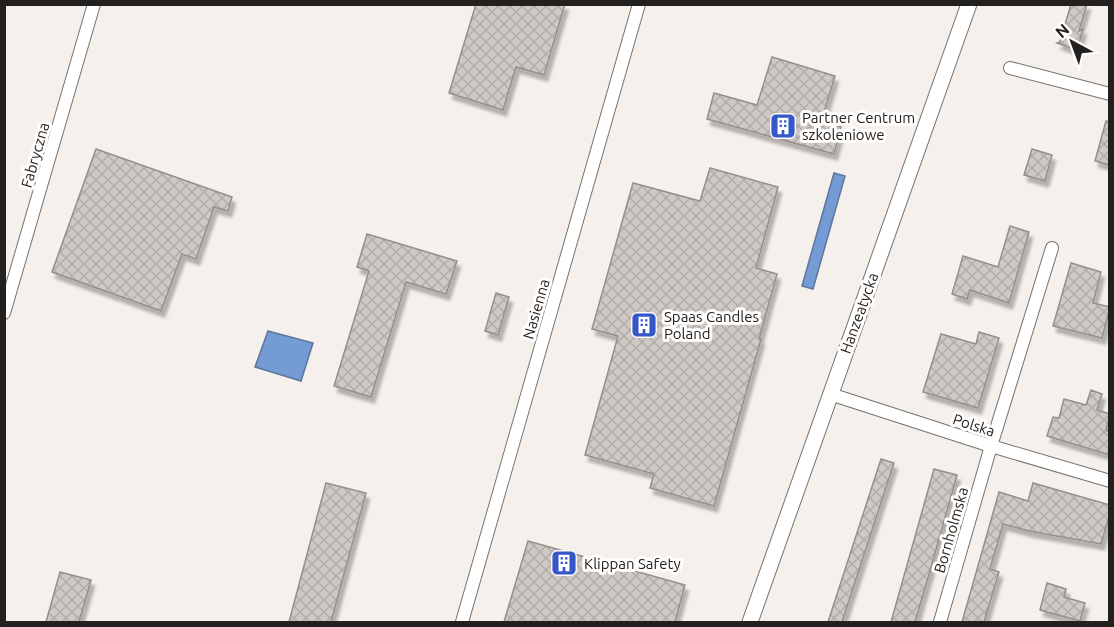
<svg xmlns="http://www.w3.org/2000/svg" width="1114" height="627" font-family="Ubuntu,sans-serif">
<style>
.water{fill:#749bd4;stroke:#5c769e;stroke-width:1.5}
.building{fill:url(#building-cross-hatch);stroke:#948f8b;stroke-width:1.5;filter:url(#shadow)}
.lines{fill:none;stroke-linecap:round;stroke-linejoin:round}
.minor-casing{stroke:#76726d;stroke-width:14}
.tertiary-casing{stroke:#76726d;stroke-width:17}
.minor{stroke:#fff;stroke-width:12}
.tertiary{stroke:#fff;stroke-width:15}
.labels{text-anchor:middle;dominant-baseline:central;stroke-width:6;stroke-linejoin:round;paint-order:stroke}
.poi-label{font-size:15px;fill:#23211f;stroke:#fffefd;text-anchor:start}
.street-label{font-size:15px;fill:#23211f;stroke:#fffefd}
</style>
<defs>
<pattern id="building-cross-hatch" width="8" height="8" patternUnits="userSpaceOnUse" patternTransform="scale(1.5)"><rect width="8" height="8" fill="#cec9c4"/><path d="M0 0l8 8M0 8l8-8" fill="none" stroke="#b1aca8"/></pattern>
<filter id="shadow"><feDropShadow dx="3.5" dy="6" stdDeviation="1.5" flood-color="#0004"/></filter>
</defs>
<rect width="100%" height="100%" fill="#f5f0eb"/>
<path class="water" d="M834 173 845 176 813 289 802 286Z
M268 331 313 343 301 381 255 367Z"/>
<path class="building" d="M476 4H565L544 75 516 67 503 110 449 93Z
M1071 4H1087L1079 31 1083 29 1077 50 1057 43 1060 42Z
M772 57 835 76 821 122 841 127 834 154 707 119 714 93 757 105Z
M1106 121 1110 122V165L1095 161Z
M96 149 232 197 228 211 214 207 196 259 182 254 161 311 52 272Z
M1032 149 1052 155 1045 181 1024 175Z
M710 168 778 187 756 268 777 274 759 339H761L714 506 650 488 654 474 585 455 618 336 592 329 633 183 700 201Z
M1010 226 1029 232 1009 303 970 290 967 299 952 294 963 256 998 267Z
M367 234 457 261 446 294 406 282 371 397 334 386 369 271 357 267Z
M1071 263 1101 272 1093 303 1110 307 1102 338 1053 326Z
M496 293 509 297 498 335 485 331Z
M979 332 999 338 978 408 923 392 941 334 976 344Z
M1091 390 1102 394 1097 410 1110 414 1106 430 1110 432V455L1047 436 1053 417 1059 418 1064 399 1086 405Z
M881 459 894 463 858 573 842 622H828Z
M934 469 957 475 930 571 915 622H891Z
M326 483 366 493 331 622H289Z
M1033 483 1110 505V513L1101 544 1029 531 1003 524 990 569 999 572 984 622H962L999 492 1028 501Z
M528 541 685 585 675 622H504Z
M60 572 91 580 79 622H46Z
M1047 583 1066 589 1064 597 1085 603 1080 621 1040 610Z"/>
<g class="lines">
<defs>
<path id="minor" d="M1010 68 1110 94
M4 313 94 4
M830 394 991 446 1110 481
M462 622 639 4
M940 622 991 446 1052 248"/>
<path id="tertiary" d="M750 622 969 4"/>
</defs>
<use href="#minor" class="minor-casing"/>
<use href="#tertiary" class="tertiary-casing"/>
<use href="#minor" class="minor"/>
<use href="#tertiary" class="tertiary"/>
</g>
<defs>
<symbol id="building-square" viewBox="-11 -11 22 22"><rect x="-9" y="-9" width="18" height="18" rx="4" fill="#3557c8" stroke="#fffefd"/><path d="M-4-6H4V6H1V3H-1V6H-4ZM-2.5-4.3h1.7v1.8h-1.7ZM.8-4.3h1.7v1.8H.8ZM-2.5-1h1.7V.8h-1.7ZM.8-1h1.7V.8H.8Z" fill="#fff"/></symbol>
</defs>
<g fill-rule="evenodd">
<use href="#building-square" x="768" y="111" width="30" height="30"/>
<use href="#building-square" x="629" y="310" width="30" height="30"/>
<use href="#building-square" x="549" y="548" width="30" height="30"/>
</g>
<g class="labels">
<g class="poi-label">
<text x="802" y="117">Partner Centrum<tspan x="802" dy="17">szkoleniowe</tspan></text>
<text x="664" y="316">Spaas Candles<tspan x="664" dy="17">Poland</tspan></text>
<text x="584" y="563">Klippan Safety</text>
</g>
<g class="street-label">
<text transform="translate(35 155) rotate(-74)">Fabryczna</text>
<text transform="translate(536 309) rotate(-74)">Nasienna</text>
<text transform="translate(859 313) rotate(-70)">Hanzeatycka</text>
<text transform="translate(974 425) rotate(18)">Polska</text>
<text transform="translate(951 530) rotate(-74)">Bornholmska</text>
</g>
</g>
<rect width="1114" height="627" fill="none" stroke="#23211f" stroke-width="12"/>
<g transform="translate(1072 42) rotate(319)" stroke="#fffefd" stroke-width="4.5" paint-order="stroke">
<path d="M0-4.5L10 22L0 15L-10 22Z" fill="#23211f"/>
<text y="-9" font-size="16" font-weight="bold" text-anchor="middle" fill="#23211f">N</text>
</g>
</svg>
